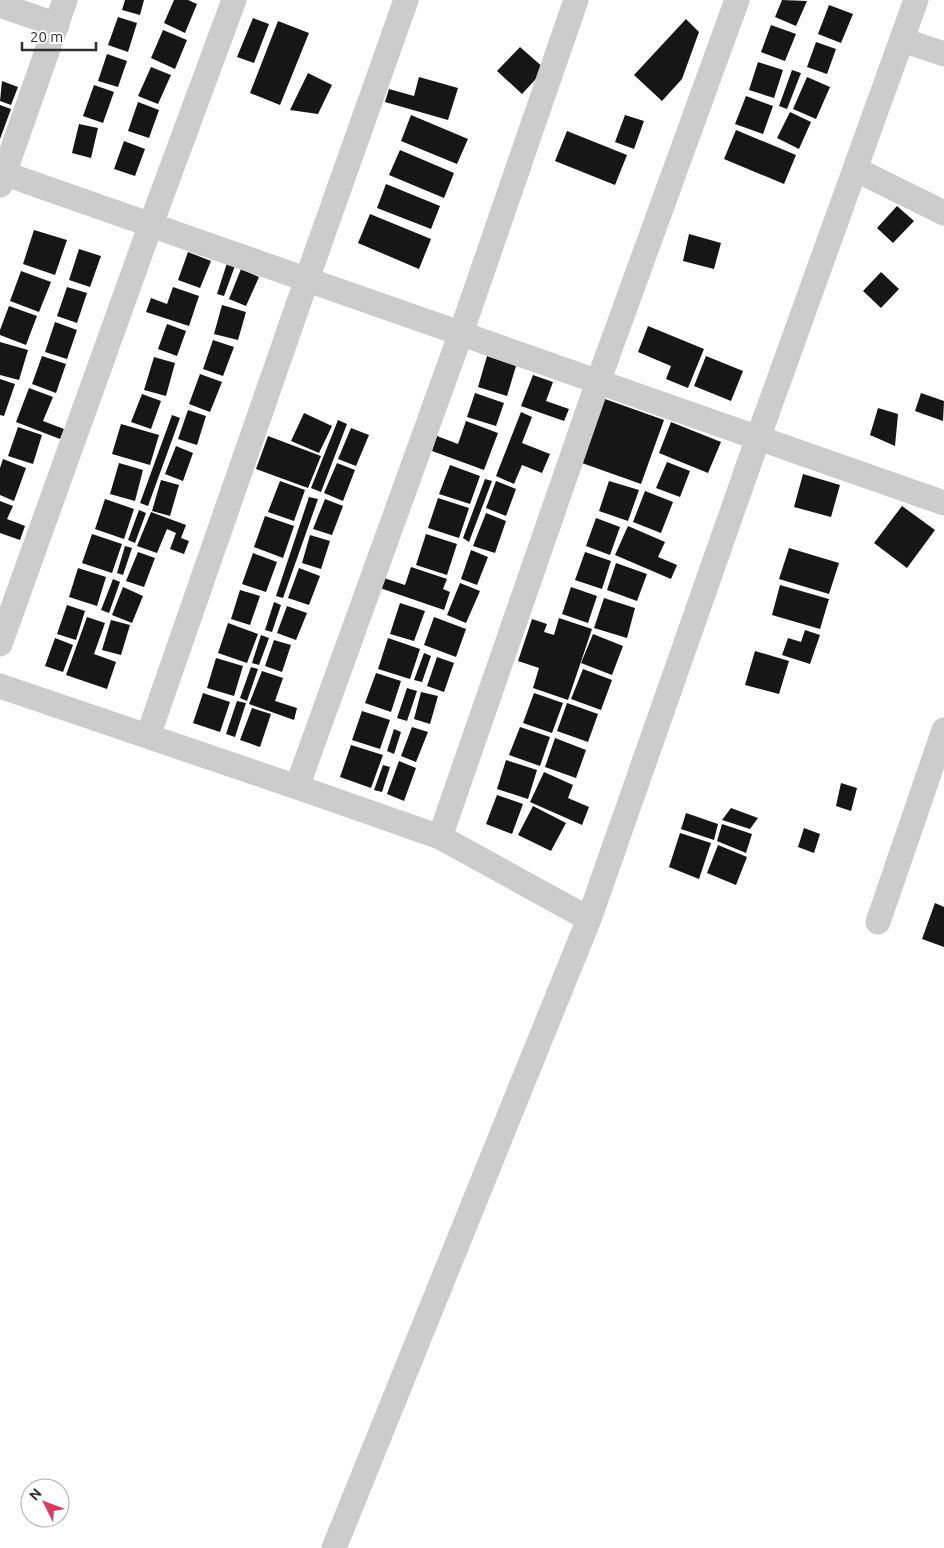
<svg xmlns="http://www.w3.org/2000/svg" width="944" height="1548" font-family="Ubuntu,sans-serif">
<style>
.building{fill:#161616}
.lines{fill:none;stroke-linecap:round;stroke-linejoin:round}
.minor{stroke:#ccc;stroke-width:25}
</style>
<rect width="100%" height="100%" fill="#fff"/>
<path class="building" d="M125 0H144L140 15 122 10Z
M174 0H188L197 4 185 33 164 23Z
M782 0 807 1 796 26 775 17Z
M829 5 853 14 841 43 818 34Z
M118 17 137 23 128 52 108 45Z
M253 18 269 24 254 63 237 57Z
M686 19 699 32 682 79 662 101 634 75Z
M278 21 309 33 280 105 250 93Z
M771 25 796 34 785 61 761 52Z
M163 30 187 40 175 69 151 58Z
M816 42 836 49 827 74 807 67Z
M520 47 545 69 522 94 497 71Z
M107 54 127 61 118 87 98 81Z
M758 62 783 70 774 98 749 90Z
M151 67 171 75 158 104 138 96Z
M792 70 801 73 787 109 779 106Z
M308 73 332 85 318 114 290 110Z
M419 77 458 88 448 120 385 102 389 89 414 96Z
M807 77 830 87 816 119 793 109Z
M2 81 18 87 11 105 0 101Z
M94 85 114 92 103 123 83 116Z
M746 96 773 106 763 134 735 124Z
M138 102 159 110 149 138 128 131Z
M0 105 11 109 0 139Z
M790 112 811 122 799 149 777 138Z
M411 115 468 139 457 164 401 141Z
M625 115 644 121 634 149 615 142Z
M79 124 98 128 91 158 72 153Z
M736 130 796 155 784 184 724 159Z
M567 131 627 155 615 185 555 161Z
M124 141 145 149 135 176 114 169Z
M400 150 454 173 444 198 389 175Z
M386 184 440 206 431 229 377 208Z
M897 206 914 221 893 243 877 228Z
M370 214 431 239 419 269 358 243Z
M34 230 67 240 55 275 23 264Z
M689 234 721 243 714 269 683 261Z
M79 249 101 256 90 287 69 280Z
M188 252 211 261 200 288 178 280Z
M228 260 236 263 224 296 217 294Z
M241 269 259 277 246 306 229 299Z
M21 271 51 282 39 312 10 301Z
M881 272 899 289 881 308 863 291Z
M67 287 87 293 77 323 57 316Z
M173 287 199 296 189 326 146 312 151 298 167 304Z
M222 305 246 312 238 340 214 334Z
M9 306 37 316 26 345 0 335V330Z
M55 322 77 330 67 359 45 352Z
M167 324 186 331 177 356 158 349Z
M648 326 704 349 688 388 666 379 671 366 638 352Z
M213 340 234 347 223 376 203 369Z
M0 342 28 350 19 380 0 375Z
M42 356 66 364 56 393 32 384Z
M487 356 516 366 507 396 478 387Z
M706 356 743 371 731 401 694 386Z
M154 357 175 363 166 396 144 390Z
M200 374 222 382 210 412 189 404Z
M533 375 553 382 546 401 569 409 564 421 521 406Z
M0 379 15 384 4 416 0 415Z
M29 388 53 397 43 421 64 429 60 439 16 422Z
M475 393 504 403 496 426 467 417Z
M921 393 944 401 943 421 915 411Z
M142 394 161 401 151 429 131 422Z
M605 399 664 420 641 484 582 463Z
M878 408 898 414 895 446 870 435Z
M188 410 206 416 197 445 178 439Z
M521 412 532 417 522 443 550 454 542 473 522 465 514 484 496 476Z
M304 413 332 426 319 453 291 441Z
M172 415 180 418 148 506 140 503Z
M338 420 347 424 321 492 311 488Z
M466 421 498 433 484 470 432 451 437 436 458 444Z
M671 422 721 442 708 473 659 453Z
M121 424 159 435 150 465 112 454Z
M18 427 42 435 33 464 8 456Z
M351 428 369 435 356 466 338 459Z
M268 436 321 456 308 488 256 469Z
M176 446 193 453 183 481 165 474Z
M3 459 26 468 14 501 0 495V468Z
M667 462 690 471 680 497 656 488Z
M119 463 143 470 135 501 110 494Z
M337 463 355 470 343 501 324 493Z
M450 465 480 476 470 504 439 494Z
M803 474 840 485 831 517 794 507Z
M485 479 492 481 469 542 463 538Z
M161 480 179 485 170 516 152 511Z
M280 481 305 490 294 521 268 512Z
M496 481 516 489 506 516 486 508Z
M609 481 639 490 628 521 599 511Z
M645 491 673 502 661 533 633 522Z
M309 497 318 499 283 598 276 596Z
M438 498 469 508 459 538 428 528Z
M105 499 134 509 124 539 95 529Z
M325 499 343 506 332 535 313 529Z
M0 501 13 506 7 519 25 526 20 540 0 533Z
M902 506 935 530 907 568 874 543Z
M139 510 146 513 135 543 128 540Z
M151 512 186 525 181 538 189 541 184 554 170 549 176 533 167 529 157 553 137 546Z
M486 513 506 521 495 553 473 546Z
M265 516 294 526 283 558 254 547Z
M596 518 620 527 610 555 586 546Z
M628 526 665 542 658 557 677 565 671 579 615 555Z
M92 534 122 544 112 573 82 563Z
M426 534 457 544 447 575 416 565Z
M310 535 330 541 321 569 302 563Z
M125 546 132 548 123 575 117 573Z
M789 548 839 563 829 594 779 579Z
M471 550 488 557 477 585 461 579Z
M138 552 155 558 144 587 126 581Z
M585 552 611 561 602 589 575 580Z
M253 553 277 562 266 592 242 584Z
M616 563 647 574 637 601 607 590Z
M411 567 447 579 443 589 450 592 444 610 380 588 384 578 405 585Z
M78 568 106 577 97 606 69 597Z
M299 568 320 576 309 605 288 598Z
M113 579 120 582 109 613 101 610Z
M460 583 480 591 466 623 447 615Z
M780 585 829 599 820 629 772 615Z
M123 587 143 596 132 623 112 615Z
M571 587 597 596 588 623 562 614Z
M240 590 260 596 250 625 231 619Z
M604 598 635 608 627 638 594 628Z
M274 602 281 605 272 632 265 630Z
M400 603 425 611 414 641 390 634Z
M67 605 85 611 76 640 57 634Z
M287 606 307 613 296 640 277 633Z
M87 617 105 623 94 654 116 662 107 689 66 675Z
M434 617 466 629 456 657 424 645Z
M559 618 592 629 568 700 533 688 539 668 518 661 532 619 547 624 544 632 554 635Z
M111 620 130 625 121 655 102 650Z
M228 623 258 634 247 663 218 653Z
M805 630 820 635 810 664 782 655 788 638 801 642Z
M593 634 623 646 612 675 581 663Z
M261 635 269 638 259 665 252 663Z
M55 638 73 645 63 672 45 666Z
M388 638 420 649 410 679 378 669Z
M274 640 291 645 282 672 265 666Z
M755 651 789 661 779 694 745 685Z
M424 653 431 656 422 682 414 680Z
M437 657 454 663 444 692 427 686Z
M216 658 243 666 234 696 207 688Z
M251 667 258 669 247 701 240 698Z
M583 669 612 680 601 710 571 699Z
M262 671 283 678 275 701 297 708 294 720 249 704Z
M376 673 401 681 391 712 365 703Z
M407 688 417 691 407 721 397 718Z
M421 692 438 696 430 724 414 719Z
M203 693 230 702 220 732 193 723Z
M534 693 563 703 552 733 523 723Z
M237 701 246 703 235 737 226 734Z
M567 703 598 714 588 742 557 731Z
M252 708 271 714 260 747 240 740Z
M362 711 390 720 380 749 352 740Z
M412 727 428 732 416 762 401 756Z
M520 727 550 737 540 766 509 755Z
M394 729 401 732 394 754 387 751Z
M555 738 586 750 576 778 545 767Z
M351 745 383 755 371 788 340 777Z
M506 760 537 770 528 799 497 789Z
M399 761 416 768 404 801 387 794Z
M383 765 390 767 382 792 374 790Z
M544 772 573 785 568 798 589 807 582 825 530 802Z
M841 783 857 788 851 811 836 806Z
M497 795 523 804 512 834 486 824Z
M533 806 566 823 551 851 518 835Z
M731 808 758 818 750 829 722 820Z
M686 813 718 824 714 840 681 829Z
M722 824 752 834 746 853 717 841Z
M804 828 820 834 814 853 798 847Z
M680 833 711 843 699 879 669 867Z
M718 845 747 857 736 885 707 873Z
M935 903 944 907V947L922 939Z"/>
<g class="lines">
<path class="minor" d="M0 5 57 25
M902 40 944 54
M855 169 944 213
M0 172 944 503
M0 185 65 0
M0 644 151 224 234 0
M0 686 297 787 440 837 589 919
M148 736 307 279 406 0
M297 787 461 333 576 0
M440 837 598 382 737 0
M878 922 944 730
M334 1548 589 919 758 438 916 0"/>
</g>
<g transform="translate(45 1503) rotate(312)"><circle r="24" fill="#ffffff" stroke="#acacac"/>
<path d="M0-4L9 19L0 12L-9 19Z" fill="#da3c5d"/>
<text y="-8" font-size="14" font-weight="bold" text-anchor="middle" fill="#2f2f2f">N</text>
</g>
<path d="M22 42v8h74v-8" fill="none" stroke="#2f2f2f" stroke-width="2.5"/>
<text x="30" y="42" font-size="15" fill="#2f2f2f" stroke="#ffffff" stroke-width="4" paint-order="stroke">20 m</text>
</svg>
